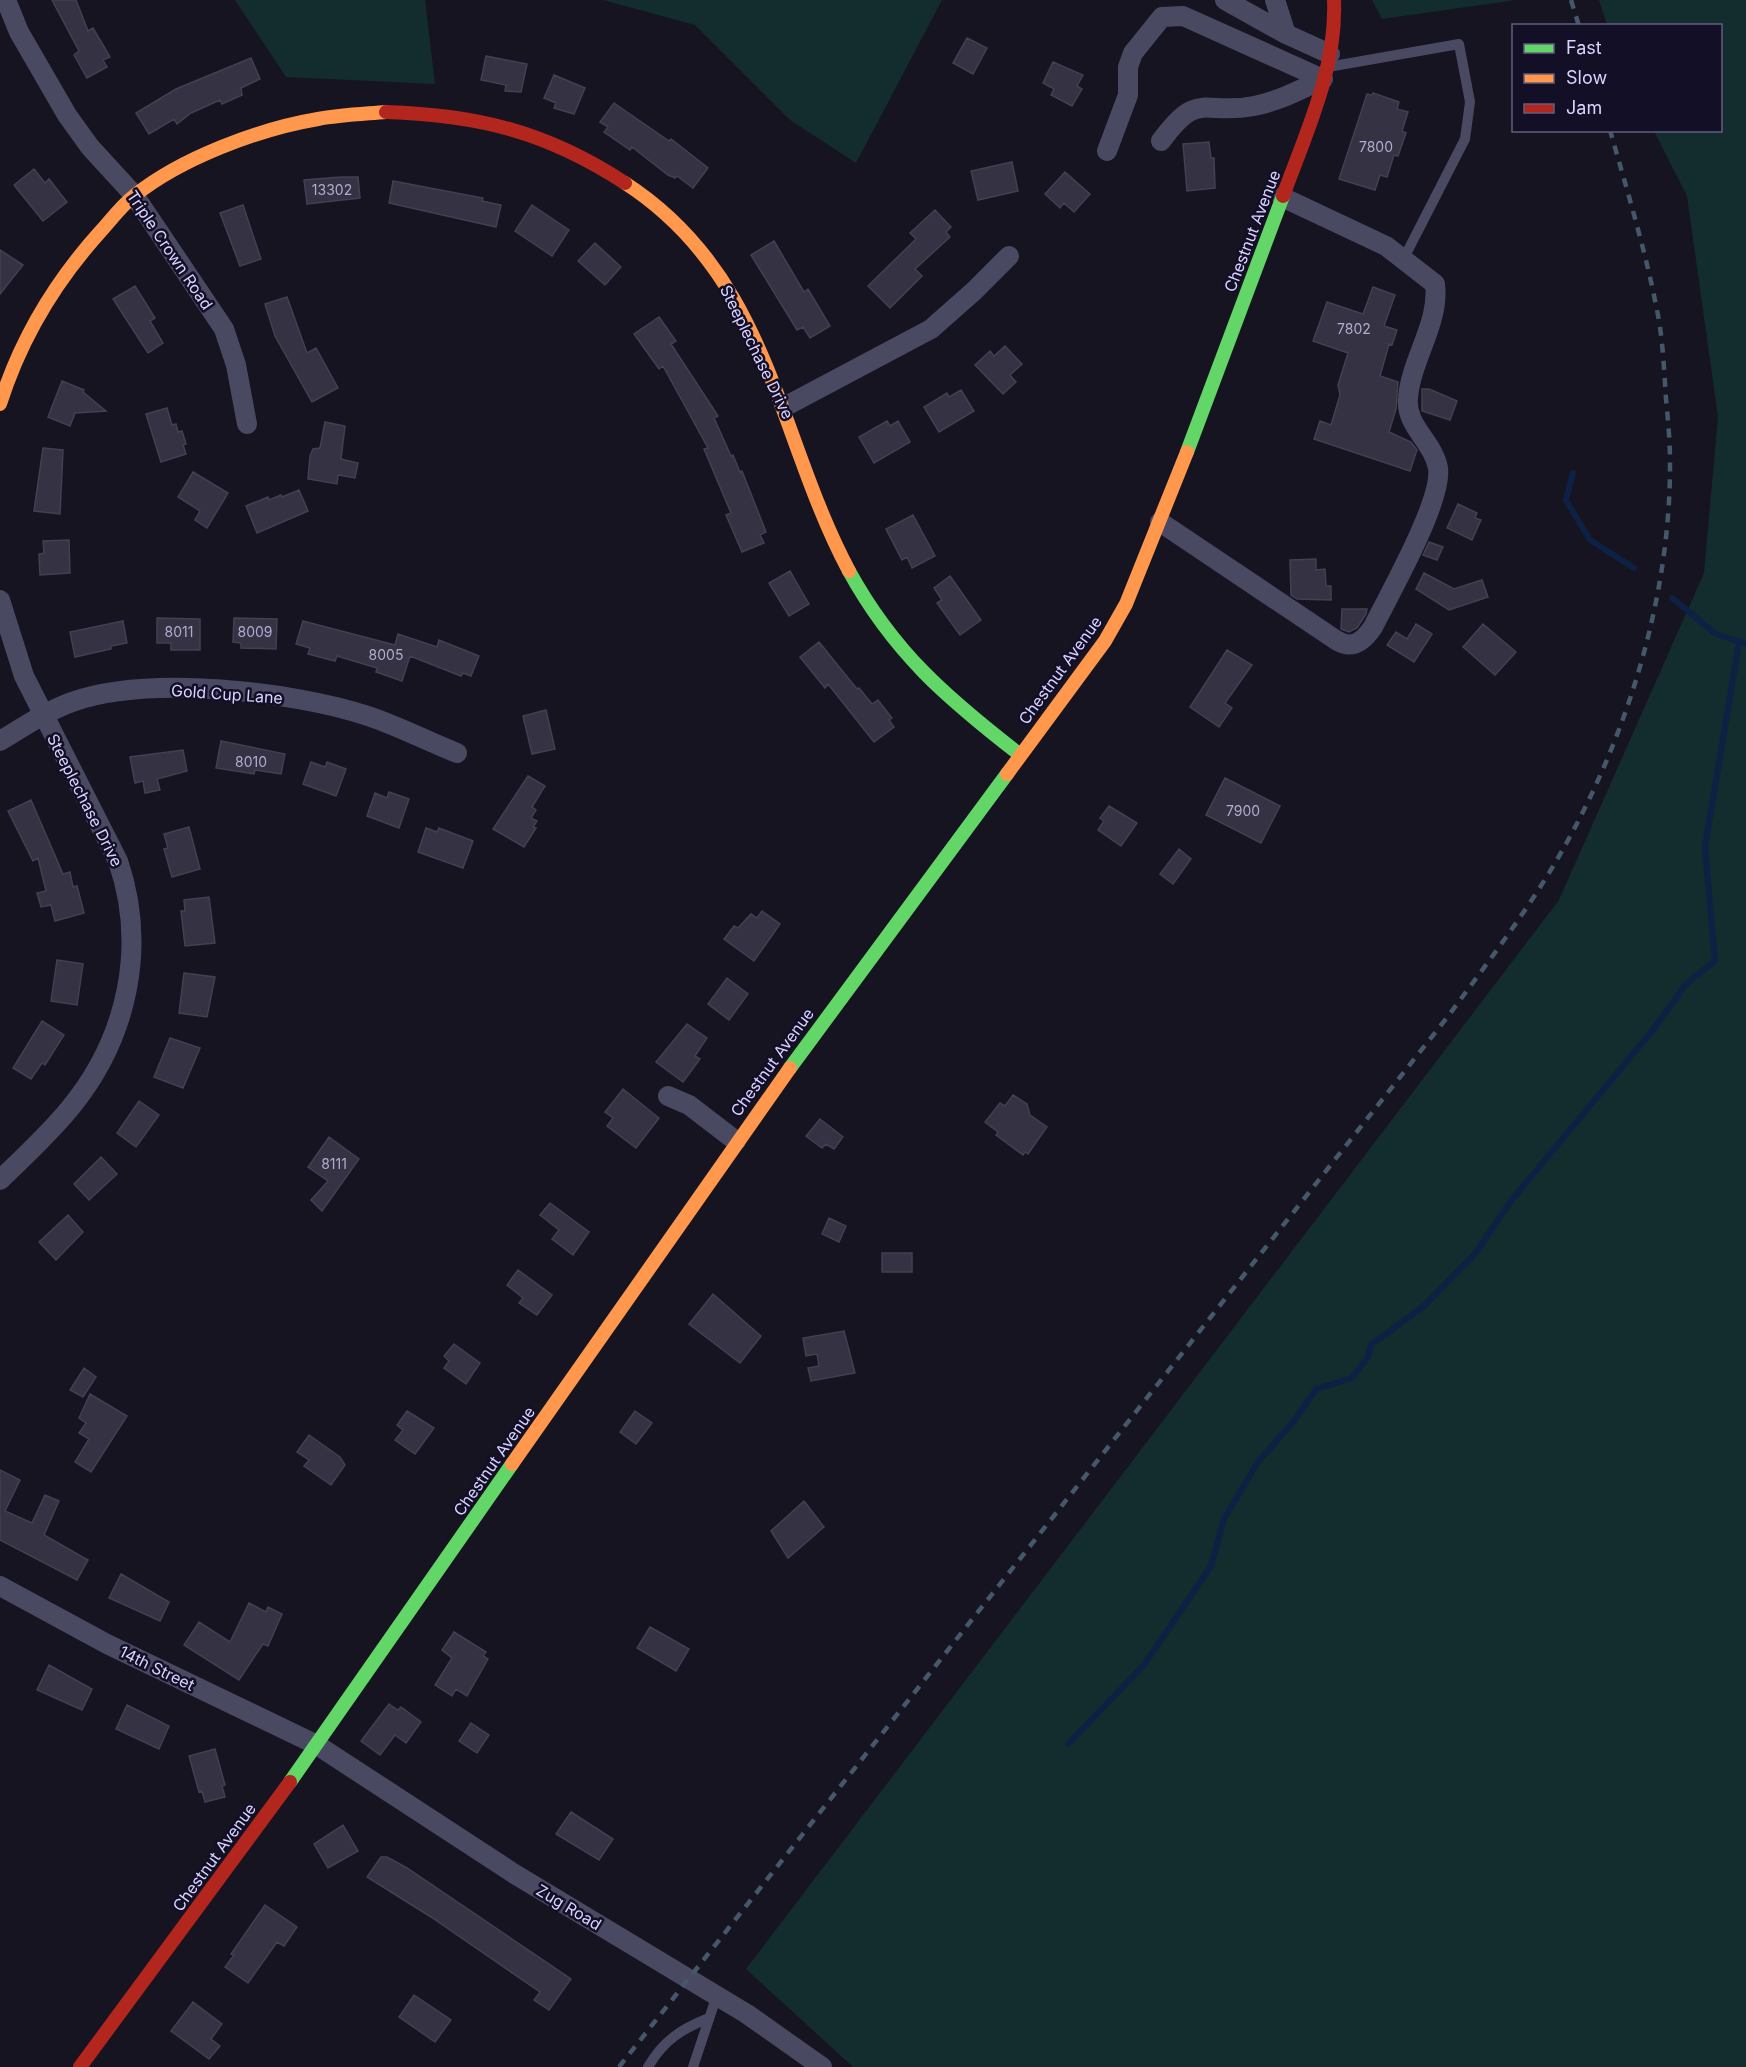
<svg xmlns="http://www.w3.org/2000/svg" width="1746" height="2067" font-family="Inter,sans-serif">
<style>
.green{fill:#132c2d}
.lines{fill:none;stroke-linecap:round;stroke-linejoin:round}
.stream{stroke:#0d2144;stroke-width:6}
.building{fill:#343243;stroke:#433f54;stroke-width:1.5}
.lane{stroke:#4a4962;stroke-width:10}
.street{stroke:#4a4962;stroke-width:20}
.fast{stroke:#63d668;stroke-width:14}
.slow{stroke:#ff974d;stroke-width:14}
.jam{stroke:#b3261e;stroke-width:14}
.rail{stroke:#43596b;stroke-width:4.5;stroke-dasharray:9 8;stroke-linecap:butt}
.labels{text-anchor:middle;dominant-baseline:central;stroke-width:5;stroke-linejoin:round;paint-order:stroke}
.number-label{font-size:14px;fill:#b0acd0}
.street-label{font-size:16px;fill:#d9d4ff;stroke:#130f26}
</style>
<rect width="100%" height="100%" fill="#161421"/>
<path class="green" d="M235 0H425L435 84 286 77Z
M603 0H942L856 163 790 120 695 25Z
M1372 0H1516L1382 19Z
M1599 0H1746V2067H853L746 1969 1559 900 1704 573 1718 417 1687 196 1654 131 1720 130V26L1607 25Z"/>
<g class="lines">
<path class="stream" d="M1573 473 1566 500 1590 540 1634 568
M1672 598 1716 634 1746 644
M1068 1744 1144 1665 1211 1566 1224 1519 1258 1462 1294 1421 1316 1389 1352 1378 1368 1357 1371 1345 1424 1306 1475 1254 1510 1202 1652 1031 1687 983 1715 961 1705 847 1739 643"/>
</g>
<path class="building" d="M52 0H76L88 31 93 28 110 57 103 60 107 67 87 78 74 55 79 51Z
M967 38 987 48 973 74 953 63Z
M486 56 527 64 521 92 505 91 506 85 481 80Z
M251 58 260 79 241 88 242 95 222 104 220 100 191 113 177 124 174 119 149 134 136 113 176 89Z
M1053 62 1083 75 1077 86 1082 89 1072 106 1051 95 1054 89 1043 83Z
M554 75 585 88 574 114 554 108 556 103 544 98Z
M1373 93 1399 102 1397 109 1408 112 1402 131 1406 133 1398 156 1394 155 1387 177 1380 175 1375 190 1339 179 1367 94 1372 95Z
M614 103 669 141 671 139 708 168 693 188 677 176 675 178 668 175 632 147 630 150 604 132 608 127 600 122Z
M1209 142 1211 158H1214L1215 188 1187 191 1183 144Z
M1012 162 1018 191 978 200 971 171Z
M34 169 45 183 49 179 67 202 43 221 14 185Z
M1065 172 1090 194 1074 212 1064 203 1060 208 1045 194Z
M341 177H358L360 198 307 204 304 180Z
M393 181 483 198 482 201 501 205 496 227 389 203Z
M243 205 261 259 240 266 220 213Z
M532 205 569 230 552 256 515 231Z
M935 210 951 227 946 232 950 237 915 269 922 276 890 308 868 286 916 239 910 233Z
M774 241 804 292 808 289 830 326 810 338 803 327 797 330 751 255Z
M595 243 621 267 605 285 578 261Z
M0 250 23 265 0 294Z
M135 286 155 318 150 321 163 343 148 353 113 299Z
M1373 287 1395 295 1384 326 1397 330 1392 345 1389 344 1380 376 1398 382 1396 409 1389 432 1411 442 1417 450 1410 471 1314 439 1320 421 1331 425 1340 395 1338 385 1348 353 1313 341 1327 302 1363 314Z
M287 297 307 353 316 348 338 388 312 402 275 336 265 304Z
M659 317 676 341 671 344 718 416 714 418 731 456 733 455 740 472 742 471 766 532 760 535 764 543 742 552 726 515 731 513 704 449 708 448 663 366 659 369 634 334Z
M1005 346 1022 364 1010 375 1016 382 1003 394 975 365 990 351 994 356Z
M62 381 84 390 83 392 106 411 75 413 70 426 48 417Z
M1422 389H1429L1457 401 1450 420 1422 411Z
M961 390 974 411 939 432 924 407 947 393 949 397Z
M167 408 172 425 176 424 178 432 182 431 186 444 183 445 186 454 161 462 146 414Z
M887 421 890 426 898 421 910 442 874 463 859 437Z
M325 422 345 426 341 459 358 463 355 478 338 475 337 484 308 479 310 456 313 449 320 448Z
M43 448 63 450 60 514 34 511Z
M193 472 228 493 207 528 195 520 200 511 178 497Z
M299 490 308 511 257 533 246 506 268 497 269 500 281 495 282 497Z
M1458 504 1477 513 1475 518 1481 520 1472 540 1447 528Z
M913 515 935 556 912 568 907 557 902 560 886 529Z
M69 540 70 573 40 575 39 554 44 553 43 541Z
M1429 542 1443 547 1437 560 1423 555Z
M1316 559V570L1325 569 1326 586H1331V600L1297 599 1291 595 1290 560Z
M790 571 809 604 789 616 769 583Z
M1424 573 1454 589 1482 580 1488 597 1449 610 1416 589Z
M950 576 981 620 960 635 937 603 942 600 934 588Z
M1342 609H1367L1366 614 1357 628 1349 632 1341 629Z
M157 618 200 619V650H171V643H157Z
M234 618 277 619 276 649 241 648V643L233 642Z
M123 621 127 643 111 646V649L75 657 70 632Z
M303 621 395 645 398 634 437 647 439 640 479 656 471 676 463 673 461 676 410 656 402 681 376 672 377 668 337 656 335 661 308 654 310 648 296 644Z
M1416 624 1432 634 1414 662 1387 645 1396 632 1407 639Z
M1483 624 1516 652 1495 675 1463 647Z
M819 642 857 689 859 688 872 704 878 700 892 718 889 720 894 727 874 742 828 684 825 688 800 657Z
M1227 650 1252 665 1225 703 1232 708 1219 727 1190 707Z
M546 710 555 749 532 754 523 716Z
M221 741 285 754 281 774 255 770 254 774 216 768Z
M183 750 187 771 157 779 160 790 145 793 143 781 135 783 130 757Z
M311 762 325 767 327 762 346 769 336 796 303 784Z
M528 776 545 786 532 807 536 810 531 818 537 821 533 827 536 828 524 847 493 829Z
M1225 778 1280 806 1261 843 1206 815Z
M389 792 409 799 399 828 367 816 375 793 387 798Z
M31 800 63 874 70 872 73 887 77 886 84 913 55 921 51 905 41 907 37 893 46 891 38 858 33 861 8 811Z
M1109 806 1137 823 1121 846 1098 830 1104 821 1100 818Z
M189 827 200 869 172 877 164 849 168 848 164 834Z
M426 828 437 832 439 828 473 841 463 868 418 852Z
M1179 849 1191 859 1173 884 1160 874Z
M209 897 215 943 185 946 181 911H185L184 900Z
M762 911 780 924 754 961 724 939 734 926 738 928 751 914 757 918Z
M57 960 83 964 77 1005 51 1001Z
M184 973 215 977 207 1017 179 1013Z
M727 978 748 994 729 1020 708 1004Z
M42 1021 64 1035 45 1065 42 1063 31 1079 13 1068Z
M687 1024 707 1038 695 1056 700 1059 683 1082 656 1062Z
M170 1038 200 1048 183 1088 154 1077Z
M623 1089 659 1118 636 1148 607 1126 613 1118 605 1112Z
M1013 1095 1027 1104 1030 1115 1047 1127 1028 1154 1025 1152 1023 1155 996 1135 998 1132 985 1122 1000 1103 1005 1106Z
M139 1101 159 1115 136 1147 117 1133Z
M820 1119 843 1137 834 1149 826 1144 822 1148 806 1136Z
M329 1137 359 1159 322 1211 311 1200 328 1181 308 1167Z
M101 1157 117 1174 89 1200 74 1184Z
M550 1203 589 1232 573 1255 552 1239 559 1230 540 1215Z
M68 1215 83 1232 56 1260 39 1242Z
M829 1218 846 1226 839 1242 822 1234Z
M882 1253H912V1272H882Z
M518 1270 552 1295 537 1315 519 1303 523 1298 507 1285Z
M713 1294 761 1336 740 1363 689 1324Z
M844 1331 855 1373 811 1381 808 1368 819 1366 817 1354 806 1356 803 1338Z
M454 1344 480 1363 466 1384 444 1368 449 1361 444 1356Z
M84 1368 96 1377 83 1397 70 1390Z
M90 1394 127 1416 91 1472 75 1462 89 1439 79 1433 86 1423 79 1418Z
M407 1411 434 1428 415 1454 395 1440 403 1430 397 1425Z
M635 1411 652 1423 636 1444 620 1432Z
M309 1435 340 1457 345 1465 331 1485 304 1466 309 1460 297 1452Z
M0 1470 20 1480 5 1511 32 1523 45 1495 59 1501 44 1535 88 1560 77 1580 0 1540Z
M804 1501 824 1527 788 1558 771 1531Z
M121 1574 169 1602 160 1621 109 1598Z
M249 1603 266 1612 268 1607 282 1614 268 1646 263 1644 239 1680 184 1645 199 1622 230 1642Z
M650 1627 689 1649 676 1671 637 1648Z
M454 1632 486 1652 483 1656 488 1659 467 1696 456 1689 452 1696 435 1685 452 1658 442 1650Z
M49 1665 92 1689 82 1710 37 1690Z
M389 1704 398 1710 401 1707 421 1722 406 1743 395 1735 380 1755 361 1741Z
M127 1705 169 1726 159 1749 116 1729Z
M471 1723 489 1735 477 1753 459 1741Z
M215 1749 225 1785 222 1786 225 1797 205 1802 202 1791 199 1792 189 1756Z
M571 1812 613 1839 599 1860 556 1834Z
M343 1825 358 1851 328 1868 314 1844Z
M381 1857H387L407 1868 571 1979 549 2010 534 2000 540 1992 431 1917 367 1877Z
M265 1905 297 1927 284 1946 277 1942 248 1983 225 1967 234 1955 231 1954Z
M414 1995 451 2020 435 2042 399 2017Z
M193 2002 222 2024 211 2039 220 2046 209 2059 171 2031Z"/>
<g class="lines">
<path class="lane" d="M1328 67 1459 44 1470 102 1465 139 1404 258
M648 2067C663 2041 681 2029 709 2018
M693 2067 717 1995"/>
<path class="street" d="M6 0 19 32 67 115 90 147 134 195 224 329 236 365 247 424
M1225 0 1286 34 1330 54
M1275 0 1286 34
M1161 141C1199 89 1203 116 1254 106 1279 101 1300 90 1323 79
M1107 151 1128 95V67L1133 53 1162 17 1183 16 1323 79
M786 406 931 329 974 291 1009 256
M1160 522 1336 640C1352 650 1363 642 1373 627 1389 595 1443 500 1438 468 1433 441 1405 426 1408 398 1411 359 1440 323 1435 284L1386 246 1282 197
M0 600 24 676 118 861C147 946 128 1037 71 1107 50 1133 24 1157 0 1180
M0 741C23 727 47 711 72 702 149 675 292 691 368 716 398 726 427 741 457 753
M668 1096 689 1105 736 1141
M0 1586 107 1644 317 1745 513 1873 747 2014 822 2067"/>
<path class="fast" d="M1187 452 1283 196
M849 571C894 653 947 698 1019 754
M790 1068 1007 774
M290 1782 512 1464"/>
<path class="slow" d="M625 183C770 277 776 434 849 571
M0 404C21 338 54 283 100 232 111 220 121 206 134 196 181 158 259 129 318 119 340 115 363 114 386 112
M1007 774 1105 641 1126 604 1187 452
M512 1464 790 1068"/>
<path class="jam" d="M386 112C479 115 547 132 625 183
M1283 196C1306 133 1337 68 1334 0
M80 2067 290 1782"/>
<path class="rail" d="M1571 0 1579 26
M619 2067 1449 1015C1488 962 1529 909 1562 851 1628 735 1671 595 1670 461 1670 441 1668 420 1666 399 1664 370 1663 339 1657 310 1645 249 1627 190 1610 130"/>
</g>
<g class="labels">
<g class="number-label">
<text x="1376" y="146">7800</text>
<text x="332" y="189">13302</text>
<text x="1354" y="328">7802</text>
<text x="179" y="631">8011</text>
<text x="255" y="631">8009</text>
<text x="386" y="654">8005</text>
<text x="251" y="761">8010</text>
<text x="1243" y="810">7900</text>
<text x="334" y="1163">8111</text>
</g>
<g class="street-label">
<text transform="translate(1252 231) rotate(-69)">Chestnut Avenue</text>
<text transform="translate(170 250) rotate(56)">Triple Crown Road</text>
<text transform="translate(757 352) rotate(64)">Steeplechase Drive</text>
<text transform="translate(1060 670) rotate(-54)">Chestnut Avenue</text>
<text transform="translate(227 694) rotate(4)">Gold Cup Lane</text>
<text transform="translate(85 800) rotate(63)">Steeplechase Drive</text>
<text transform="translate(772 1062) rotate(-54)">Chestnut Avenue</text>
<text transform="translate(494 1461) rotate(-55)">Chestnut Avenue</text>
<text transform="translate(157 1668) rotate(26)">14th Street</text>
<text transform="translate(214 1857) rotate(-54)">Chestnut Avenue</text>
<text transform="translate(569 1907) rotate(31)">Zug Road</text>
</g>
</g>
<rect x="1512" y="24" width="210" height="108" fill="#130f26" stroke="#625e7d" stroke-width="1.5"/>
<rect x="1524" y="44" width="30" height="9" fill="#63d668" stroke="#625e7d" stroke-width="1.5"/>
<text x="1566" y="54" font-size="18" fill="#d9d4ff">Fast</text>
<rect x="1524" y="74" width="30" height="9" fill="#ff974d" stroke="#625e7d" stroke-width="1.5"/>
<text x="1566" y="84" font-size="18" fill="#d9d4ff">Slow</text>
<rect x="1524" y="104" width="30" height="9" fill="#b3261e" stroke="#625e7d" stroke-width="1.5"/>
<text x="1566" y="114" font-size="18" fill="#d9d4ff">Jam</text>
</svg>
